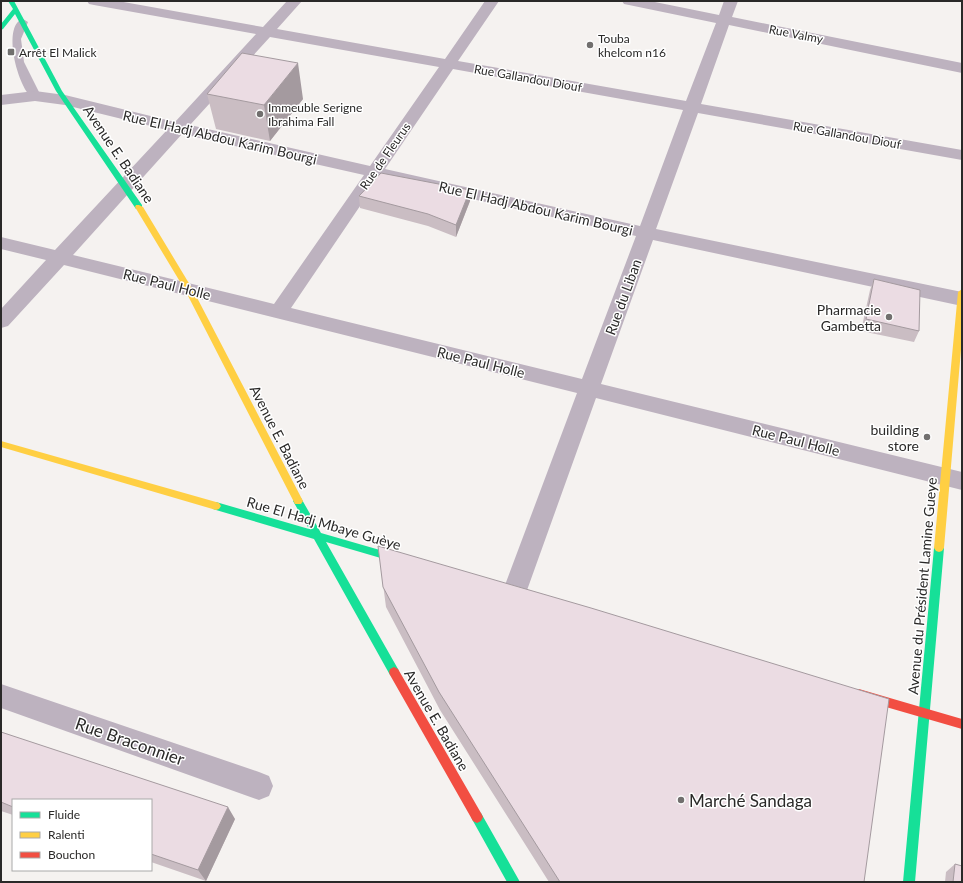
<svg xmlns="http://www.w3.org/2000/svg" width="963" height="883" font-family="Lato,sans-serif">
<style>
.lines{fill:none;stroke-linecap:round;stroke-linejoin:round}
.lane{fill:#bdb2bf;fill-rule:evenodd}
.street{fill:#bdb2bf;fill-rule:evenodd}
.fast{fill:#16e098;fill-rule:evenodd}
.slow{fill:#ffcf43;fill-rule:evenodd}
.jam{fill:#f24e42;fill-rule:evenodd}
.wall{fill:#cabdc3}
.shaded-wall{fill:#a49a9f}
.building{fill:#ebdce3;stroke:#a49a9f}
.poi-dot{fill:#716f6e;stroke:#fff;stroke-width:1.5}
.labels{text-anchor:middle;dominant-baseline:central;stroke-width:3;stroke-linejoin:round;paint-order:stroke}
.far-street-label{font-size:12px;fill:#2a2928;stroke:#fff}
.far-poi-label{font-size:12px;fill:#2a2928;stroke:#fff;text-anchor:start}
.street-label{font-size:14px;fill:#2a2928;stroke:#fff}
.poi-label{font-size:14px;fill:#2a2928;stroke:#fff;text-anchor:end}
.near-street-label{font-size:17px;fill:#2a2928;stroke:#fff}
.near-poi-label{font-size:17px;fill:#2a2928;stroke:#fff;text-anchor:start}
</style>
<rect width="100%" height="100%" fill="#f5f2f0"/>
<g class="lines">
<path class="lane" d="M23 19 28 22 21 39 24 62 41 96 35 99C20 96 0 25 23 19Z"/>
<path class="street" d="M87 1H118L263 27 287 1H302L277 29 445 59 485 1H499L458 61 686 101 716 23 629 5 624 4 622 1H650L719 15 724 1H738L732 17 962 63V73L729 25 701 104 962 150V160L698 113 656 229 962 292V306L653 240 601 384 962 472V490L596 398 526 593 523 601 514 604 505 601 502 593 577 393 64 265 8 326 1 328V309L46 260 1 249V237L55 250 167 130 65 105 35 101 1 105V95L35 91 65 95 175 122 256 34 94 5 89 4ZM270 37 439 67 370 166 190 125ZM453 69 683 110 640 226 385 169ZM182 134 364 175 274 304 73 255ZM379 178 636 236 582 379 291 308Z
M1 684 259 772 269 776 273 786 269 796 259 800 1 708Z"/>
<path class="fast" d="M8 1H14L62 91 142 205V209H136L56 91 15 14 3 29 1 30V24L13 9Z
M298 497 301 498 321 533 411 559 413 562 411 565 408 566 326 542 398 669 399 672 398 675 394 677 390 675 314 539 216 510 213 509 211 506 213 503 216 502 309 529 293 501 295 498Z
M939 544 942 545 944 548 915 882H903L934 548 936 545Z
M477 811 481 813 520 882H507L473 821 471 817 473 813Z"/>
<path class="slow" d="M136 205H139L143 207 193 290 303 501 301 504H295L185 290 135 207Z
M962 289V338L944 548 942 551 939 552 936 551 934 548 958 292Z
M1 441 216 502 219 503 221 506 219 509 216 510 1 447Z"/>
<path class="jam" d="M394 667 398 669 481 813 483 817 481 821 477 823 473 821 390 675 389 672 390 669Z
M859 689 962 719V729L855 698 854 694 855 690Z"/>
</g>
<path class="wall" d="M207 94 303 99 270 141 216 129Z
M359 196 470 201 456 237 428 226 360 208Z
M874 279 919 331 914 342 861 331 870 290Z
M378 546 864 882H549L440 710 386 607Z
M1 732 235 819 206 881 151 862V800H13V815L1 811Z
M955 864 962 882H945L946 872Z"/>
<path class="shaded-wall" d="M298 63 303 99 270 141 264 105Z
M470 190V201L456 237V225Z
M228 807 235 819 206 881 198 870Z"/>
<path class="building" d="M242 53 298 63 264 105 207 94Z
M381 173 470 190 456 225 428 214 359 196Z
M874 279 920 290 919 331 866 319Z
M378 546 591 608 889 699 864 882H560L439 692 383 587Z
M1 732 228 807 198 870 151 854V800H13V807L1 802Z
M955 864 962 866V882H953Z"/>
<g class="poi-dot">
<circle cx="590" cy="45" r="4"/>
<rect x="7" y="48" width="8" height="8" rx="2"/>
<circle cx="260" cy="114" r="4"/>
<circle cx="889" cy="317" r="4"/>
<circle cx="927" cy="437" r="4"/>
<circle cx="681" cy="800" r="4"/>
</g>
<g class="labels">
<g class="far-street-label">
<text transform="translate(796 34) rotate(11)">Rue Valmy</text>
<text transform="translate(528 78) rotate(10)">Rue Gallandou Diouf</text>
<text transform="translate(847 135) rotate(10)">Rue Gallandou Diouf</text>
<text transform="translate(385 156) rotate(-55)">Rue de Fleurus</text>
</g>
<g class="far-poi-label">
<text x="598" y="38">Touba<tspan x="598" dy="14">khelcom n16</tspan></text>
<text x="19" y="52">Arrêt El Malick</text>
<text x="268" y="107">Immeuble Serigne<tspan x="268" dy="14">Ibrahima Fall</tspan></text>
</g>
<g class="street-label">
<text transform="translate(220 137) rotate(13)">Rue El Hadj Abdou Karim Bourgi</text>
<text transform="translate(119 154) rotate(56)">Avenue E. Badiane</text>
<text transform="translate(536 208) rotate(13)">Rue El Hadj Abdou Karim Bourgi</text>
<text transform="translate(167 284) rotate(14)">Rue Paul Holle</text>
<text transform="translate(623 297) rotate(-70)">Rue du Liban</text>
<text transform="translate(481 362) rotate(14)">Rue Paul Holle</text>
<text transform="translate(280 437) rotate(63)">Avenue E. Badiane</text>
<text transform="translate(796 440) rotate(14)">Rue Paul Holle</text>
<text transform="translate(324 523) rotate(16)">Rue El Hadj Mbaye Guèye</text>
<text transform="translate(922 586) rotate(-85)">Avenue du Président Lamine Gueye</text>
<text transform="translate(437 720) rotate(60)">Avenue E. Badiane</text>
</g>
<g class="poi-label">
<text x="881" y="309">Pharmacie<tspan x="881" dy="16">Gambetta</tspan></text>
<text x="919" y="429">building<tspan x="919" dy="16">store</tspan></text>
</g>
<g class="near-street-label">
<text transform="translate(130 741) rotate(19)">Rue Braconnier</text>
</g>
<g class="near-poi-label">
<text x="689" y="800">Marché Sandaga</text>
</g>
</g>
<rect width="963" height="883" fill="none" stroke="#2a2928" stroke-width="4"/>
<rect x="12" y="799" width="140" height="72" fill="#ffffff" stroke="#aaa9a9"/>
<rect x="20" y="812" width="20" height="6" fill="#16e098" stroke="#aaa9a9"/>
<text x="48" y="819" font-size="12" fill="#2a2928">Fluide</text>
<rect x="20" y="832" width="20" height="6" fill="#ffcf43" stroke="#aaa9a9"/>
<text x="48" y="839" font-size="12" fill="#2a2928">Ralenti</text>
<rect x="20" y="852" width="20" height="6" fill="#f24e42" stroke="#aaa9a9"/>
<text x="48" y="859" font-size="12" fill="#2a2928">Bouchon</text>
</svg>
